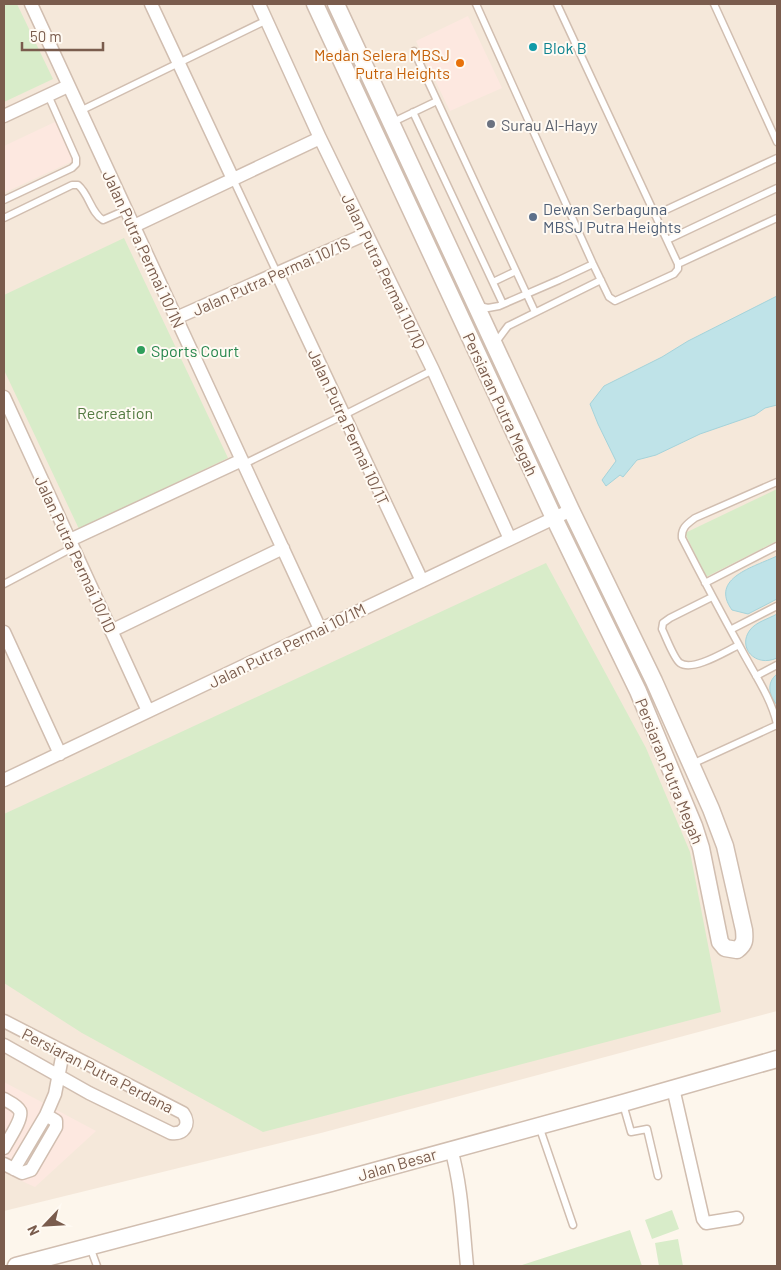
<svg xmlns="http://www.w3.org/2000/svg" width="781" height="1270" font-family="Barlow,sans-serif">
<style>
.residential{fill:#f5e8da}
.commercial{fill:#fde8e0}
.green{fill:#d8ecc9}
.water{fill:#bfe3e8;stroke:#a5d3da}
.lines{fill:none;stroke-linecap:round;stroke-linejoin:round}
.service-casing{stroke:#d1beb0;stroke-width:9}
.minor-casing{stroke:#d1beb0;stroke-width:15}
.tertiary-casing{stroke:#d1beb0;stroke-width:19}
.service{stroke:#fff;stroke-width:6}
.minor{stroke:#fff;stroke-width:12}
.tertiary{stroke:#fff;stroke-width:16}
.culture-dot{fill:#0f9aa8;stroke:#fffaf3;stroke-width:2}
.food-dot{fill:#e8710a;stroke:#fffaf3;stroke-width:2}
.worship-dot{fill:#6b7280;stroke:#fffaf3;stroke-width:2}
.service-dot{fill:#5c6f8a;stroke:#fffaf3;stroke-width:2}
.leisure-dot{fill:#2e9e5b;stroke:#fffaf3;stroke-width:2}
.labels{text-anchor:middle;dominant-baseline:central;stroke-width:4;stroke-linejoin:round;paint-order:stroke}
.culture-label{font-size:16px;fill:#0d838f;stroke:#fffaf3;text-anchor:start}
.food-label{font-size:16px;fill:#c56008;stroke:#fffaf3;text-anchor:end}
.worship-label{font-size:16px;fill:#5b616d;stroke:#fffaf3;text-anchor:start}
.service-label{font-size:16px;fill:#4e5e75;stroke:#fffaf3;text-anchor:start}
.street-label{font-size:16px;fill:#7a5c4d;stroke:#fffaf3}
.leisure-label{font-size:16px;fill:#27864d;stroke:#fffaf3;text-anchor:start}
.park-label{font-size:16px;fill:#537a41;stroke:#fffaf3}
</style>
<rect width="100%" height="100%" fill="#fdf6ec"/>
<path class="residential" d="M4 4H777V1011L321 1133 4 1211Z"/>
<path class="commercial" d="M468 16 502 88 450 111 416 41Z
M57 121 73 161 4 193V146Z
M4 1082 96 1131 35 1187 4 1173Z"/>
<path class="green" d="M4 4H17L53 79 4 102Z
M124 238 228 458 79 529 4 370V295Z
M777 489V541L706 577 685 533Z
M546 563 646 748 690 852 721 1012 263 1132 82 1033 4 983V814Z
M672 1210 679 1229 652 1239 645 1220Z
M630 1230 642 1266H519Z
M678 1239 683 1266H659L655 1243Z"/>
<path class="water" d="M777 296V405L765 408 755 415 700 434 656 455 637 460 623 477 620 475 606 486 602 480 616 461 598 424 590 404 604 386 662 357 688 341Z
M777 556V599L748 614 732 610C709 578 754 567 777 556Z
M777 614V658C755 668 737 647 750 630 756 622 768 619 777 614Z
M777 674V705C769 695 766 683 777 674Z"/>
<g class="lines">
<defs>
<path id="service" d="M476 4 593 264 609 297 615 301 674 274 678 269V264L557 4
M714 4 777 142
M414 51 535 312
M80 111 267 20
M413 112 503 304
M391 123 437 101
M233 179 277 273
M4 200 72 168 76 164V158L48 95
M655 215 777 158
M4 218 72 185H78C89 194 91 213 103 220L126 210
M667 240 777 188
M678 264 777 218
M493 282 516 271
M479 306 488 308 499 306 559 280 593 264
M496 342 508 326 601 280
M244 464 344 415 433 370
M777 482 695 518C687 524 681 528 682 538 701 575 720 611 740 647 753 672 771 697 777 724
M705 583 777 546
M4 584 72 548
M712 597 670 618 663 623 662 629C666 637 674 659 680 663 693 672 726 651 739 645
M732 629 777 606
M756 676 777 665
M692 764 777 725
M623 1104 631 1132 647 1129 658 1176
M539 1126 573 1225
M90 1247 97 1266"/>
<path id="minor" d="M31 4 320 629
M151 4 233 179
M259 4 320 138 433 370 510 539
M4 116 68 86
M134 226 320 138
M277 273 422 581
M176 318 366 234
M4 397 148 711
M70 540 242 460
M111 631 283 548
M4 632 60 754
M4 780 571 510
M4 1021 183 1113C191 1124 184 1135 171 1133L89 1093 4 1045
M673 1088 703 1219 706 1223 737 1218
M4 1099C9 1102 17 1105 20 1111 23 1119 8 1140 4 1148
M451 1149C462 1187 463 1227 467 1266
M4 1164 22 1173 31 1170 56 1127V1121L46 1115
M14 1169 46 1115 55 1094 63 1052"/>
<path id="tertiary" d="M315 4 554 518 638 691 694 826 701 848 720 942 725 948 737 950C745 944 745 940 744 930L725 846 711 809 654 681 571 510 336 4
M16 1266 331 1183 623 1103 777 1059"/>
</defs>
<use href="#service" class="service-casing"/>
<use href="#minor" class="minor-casing"/>
<use href="#tertiary" class="tertiary-casing"/>
<use href="#service" class="service"/>
<use href="#minor" class="minor"/>
<use href="#tertiary" class="tertiary"/>
</g>
<circle class="culture-dot" cx="533" cy="47" r="5"/>
<circle class="food-dot" cx="460" cy="63" r="5"/>
<circle class="worship-dot" cx="491" cy="124" r="5"/>
<circle class="service-dot" cx="533" cy="217" r="5"/>
<circle class="leisure-dot" cx="141" cy="350" r="5"/>
<g class="labels">
<g class="culture-label">
<text x="543" y="47">Blok B</text>
</g>
<g class="food-label">
<text x="450" y="54">Medan Selera MBSJ<tspan x="450" dy="18">Putra Heights</tspan></text>
</g>
<g class="worship-label">
<text x="501" y="124">Surau Al-Hayy</text>
</g>
<g class="service-label">
<text x="543" y="208">Dewan Serbaguna<tspan x="543" dy="18">MBSJ Putra Heights</tspan></text>
</g>
<g class="street-label">
<text transform="translate(144 249) rotate(65)">Jalan Putra Permai 10/1N</text>
<text transform="translate(384 271) rotate(64)">Jalan Putra Permai 10/1Q</text>
<text transform="translate(271 276) rotate(-24)">Jalan Putra Permai 10/1S</text>
<text transform="translate(501 404) rotate(65)">Persiaran Putra Megah</text>
<text transform="translate(349 427) rotate(65)">Jalan Putra Permai 10/1T</text>
<text transform="translate(76 554) rotate(65)">Jalan Putra Permai 10/1D</text>
<text transform="translate(287 645) rotate(-26)">Jalan Putra Permai 10/1M</text>
<text transform="translate(670 771) rotate(68)">Persiaran Putra Megah</text>
<text transform="translate(98 1070) rotate(27)">Persiaran Putra Perdana</text>
<text transform="translate(397 1164) rotate(-16)">Jalan Besar</text>
</g>
<g class="leisure-label">
<text x="151" y="350">Sports Court</text>
</g>
<g class="park-label">
<text x="115" y="412">Recreation</text>
</g>
</g>
<rect width="781" height="1270" fill="none" stroke="#7a5c4d" stroke-width="10"/>
<g transform="translate(45 1225) rotate(245)" stroke="#fffaf3" stroke-width="4" paint-order="stroke">
<path d="M0-4L9 19L0 12L-9 19Z" fill="#7a5c4d"/>
<text y="-8" font-size="14" font-weight="bold" text-anchor="middle" fill="#7a5c4d">N</text>
</g>
<path d="M22 42v8h81v-8" fill="none" stroke="#7a5c4d" stroke-width="2.5"/>
<text x="30" y="42" font-size="15" fill="#7a5c4d" stroke="#fffaf3" stroke-width="4" paint-order="stroke">50 m</text>
</svg>
